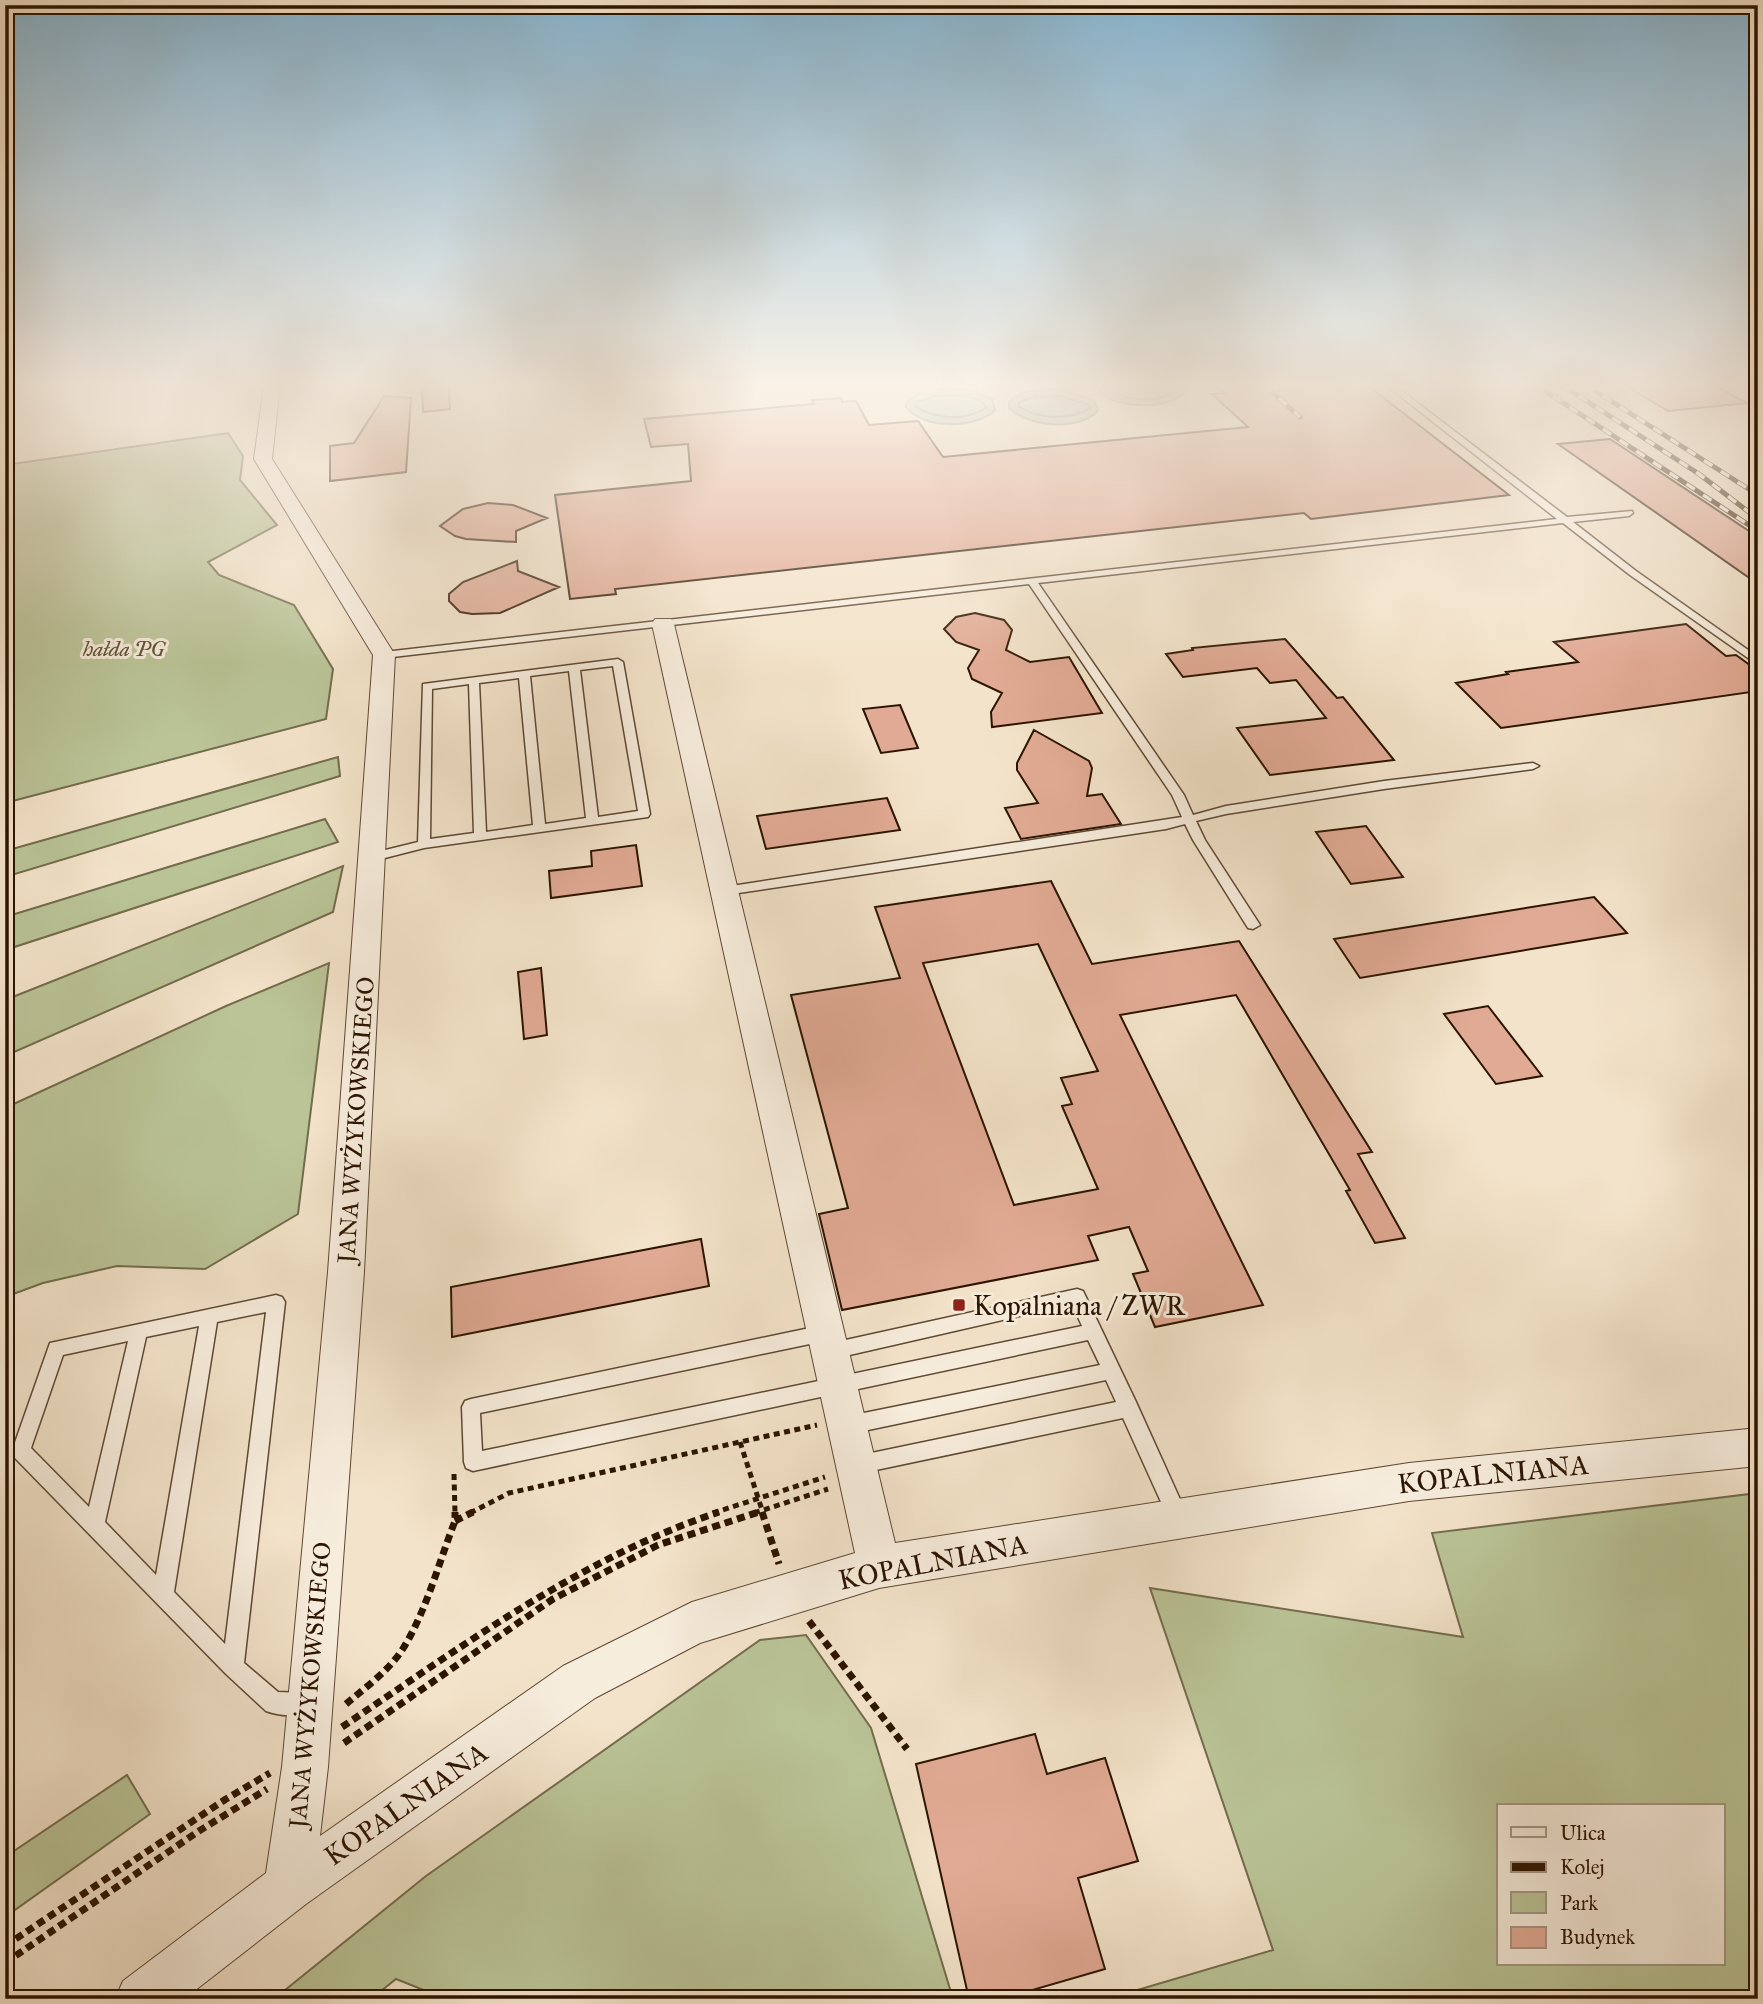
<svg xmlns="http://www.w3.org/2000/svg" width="1763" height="2004" font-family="'IM FELL Great Primer',serif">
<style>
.green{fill:#bac497;stroke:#736c4c;stroke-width:2;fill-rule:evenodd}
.water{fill:#9bbeb6;stroke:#6f7a6d;stroke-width:2}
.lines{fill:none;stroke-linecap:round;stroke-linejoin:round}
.shore{stroke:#64695b;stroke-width:2}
.building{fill:#e1aa94;stroke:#2c1400;stroke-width:2;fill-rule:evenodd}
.lane-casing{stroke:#5e4832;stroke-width:3}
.street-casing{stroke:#5e4832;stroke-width:2}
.path-far1{stroke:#2c1400;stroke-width:5;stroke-dasharray:6 4.5;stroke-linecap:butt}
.path{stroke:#2c1400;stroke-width:7;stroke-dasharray:8 5;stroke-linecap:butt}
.lane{fill:#f7eddd;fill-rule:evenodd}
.street{fill:#f7eddd;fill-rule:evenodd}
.rail-casing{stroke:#2c1400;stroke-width:5}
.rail{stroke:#f7eddd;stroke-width:3.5;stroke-dasharray:10;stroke-linecap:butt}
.poi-dot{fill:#8f2418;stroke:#f7eddd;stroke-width:2.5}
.labels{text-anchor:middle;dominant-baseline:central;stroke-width:6;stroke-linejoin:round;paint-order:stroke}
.far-park-label{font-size:21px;font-style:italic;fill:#5e5235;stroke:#f7eddd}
.street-label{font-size:24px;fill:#2c1400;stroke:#f7eddd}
.near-poi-label{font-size:28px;fill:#2c1400;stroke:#f7eddd;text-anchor:start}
.near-street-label{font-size:28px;fill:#2c1400;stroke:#f7eddd}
</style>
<rect width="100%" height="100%" fill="#f3e3ca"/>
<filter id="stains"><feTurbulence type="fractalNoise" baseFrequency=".00286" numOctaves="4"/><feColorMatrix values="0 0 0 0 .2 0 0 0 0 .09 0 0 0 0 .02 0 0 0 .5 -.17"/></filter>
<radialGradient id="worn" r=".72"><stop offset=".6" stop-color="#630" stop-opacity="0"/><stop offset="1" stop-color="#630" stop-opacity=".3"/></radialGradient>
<path class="green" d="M228 433 243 456 240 480 277 525 208 562 219 575 294 605 333 669 326 719 5 803V465Z
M338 757 340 776 5 877V851Z
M325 819 338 842 5 950V917Z
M343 866 333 912 5 1056V1000Z
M329 963 298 1214 205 1269 117 1266 43 1283 5 1297V1108L226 1006Z
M1758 1493V1999H1107L1273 1950 1150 1588 1463 1637 1432 1533ZM1723 1806V1964H1499V1806Z
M806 1635 871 1728 953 1999H446L396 1979 371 1999H274L426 1876 760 1640Z
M127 1775 150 1814 5 1917V1857Z"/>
<path class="water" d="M1097 385H1181L1185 392C1171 411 1101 410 1097 385Z
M947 388 974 391 992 399 995 410C976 429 924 430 906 407L907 401 922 392Z
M1061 389 1094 400 1098 410C1080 432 1028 427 1009 408V402L1023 392Z"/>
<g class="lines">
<path class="shore" d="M1104 385C1123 403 1153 403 1176 392L1177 385
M956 395 977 399 987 407C965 422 938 419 915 407L917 402 935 396Z
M1060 396 1089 405 1090 409C1067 420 1040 420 1018 406L1019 402 1035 397Z"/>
</g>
<path class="building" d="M422 385H449L450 409 423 412Z
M1215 385H1367L1509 495 1311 519 1304 513 615 589 616 594 570 599 555 495 691 481 688 444 651 447 644 419 814 404 812 400 841 398 842 402 856 401 869 425 918 421 943 457 1248 427 1212 394 1224 393Z
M1625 385H1714L1747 403 1668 411Z
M384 396 411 398 406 472 330 481V446L354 443Z
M1610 439 1758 537V584L1558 444Z
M488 503 513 505 547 518 516 531V542L466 539 455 536 440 526 463 509Z
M517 561 518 571 559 587 500 613 472 614 460 612 449 601V594L463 582Z
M975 613 1004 620 1012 630 1006 650 1030 662 1069 657 1102 713 992 727 991 712 1002 693 972 679 968 668 979 650 956 642 944 629 956 617Z
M1686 624 1726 656 1736 655 1758 671V691L1501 728 1456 683 1508 674 1506 672 1578 662 1554 642Z
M1285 639 1337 698 1343 697 1394 760 1270 775 1237 728 1326 718 1296 680 1270 683 1257 668 1183 677 1166 654 1193 650 1192 648Z
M900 705 918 748 881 753 863 709Z
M1034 730 1089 761 1092 768 1087 796 1102 794 1121 824 1021 839 1005 808 1038 803 1017 770V763Z
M887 798 900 830 766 849 757 816Z
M1366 826 1403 877 1351 884 1316 832Z
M636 845 642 886 551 898 549 871 592 866 591 851Z
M1051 881 1092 964 1239 941 1372 1152 1358 1154 1405 1238 1375 1243 1346 1191 1350 1190 1236 995 1120 1015 1263 1305 1155 1327 1133 1274 1148 1271 1129 1227 1088 1236 1098 1260 842 1310 819 1214 848 1208 791 995 900 978 875 907ZM1038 944 1098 1071 1061 1078 1072 1104 1062 1106 1098 1189 1014 1205 923 963Z
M1594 897 1627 933 1360 978 1334 939Z
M541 968 547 1035 524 1039 518 972Z
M1488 1006 1542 1076 1496 1084 1444 1014Z
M701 1239 709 1286 452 1337 451 1287Z
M1035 1734 1047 1774 1105 1758 1138 1861 1078 1878 1105 1969 1001 1999H969L916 1764Z"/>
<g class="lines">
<defs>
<path id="lane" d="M1386 385H1394L1567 517 1632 511 1633 513 1629 516 1573 522 1636 571 1758 657V665L1630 575 1563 523 1038 583 1184 795 1193 815 1226 806 1384 781 1533 763 1539 766 1533 769 1384 789 1226 814 1196 821 1205 840 1260 925 1253 929 1248 928 1193 840 1185 824 1166 829 725 895 720 894 719 891 725 887 1182 817 1172 795 1029 584 384 658 379 655 384 652 1557 519Z
M618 659 623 662 650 814 648 817 424 848 373 861 369 860 367 857 369 854 418 842 423 684ZM613 666 638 811 598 817 580 670ZM569 671 586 818 545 824 530 676ZM519 678 533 825 486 832 479 683ZM469 684 474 833 430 839 432 689Z
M1077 1289 1083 1291 1136 1402 1188 1517 1185 1524 1178 1527 1171 1524 1123 1418 857 1474 850 1471 848 1465 850 1459 857 1456 1116 1402 1106 1380 849 1434 842 1431 840 1425 842 1419 849 1416 1100 1365 1088 1340 473 1471 466 1468 464 1462 462 1407 465 1401 471 1399 824 1325 830 1328 833 1333 830 1338 824 1341 480 1413 482 1451 1082 1326 1072 1304 832 1359 826 1357 823 1351 826 1345 832 1343Z
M276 1295 282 1297 285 1302 244 1663 278 1692 304 1693 312 1696 315 1704 312 1712C299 1717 279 1716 266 1711L226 1674 14 1457 12 1451 50 1343ZM266 1312 225 1644 174 1592 217 1322ZM199 1326 156 1575 105 1522 146 1337ZM128 1341 89 1507 31 1448 63 1355Z"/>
<path id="street" d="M264 385H280L272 459 395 655 364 1272 328 1767 320 1836 563 1666 692 1602 855 1553 652 624 655 619H671L674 624 895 1543 1409 1463 1758 1428V1466L1409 1501 879 1588 700 1643 595 1698 306 1904 184 1999H115L123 1981 266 1873 282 1767 328 1272 373 655 254 459Z"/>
</defs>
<use href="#lane" class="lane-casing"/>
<use href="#street" class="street-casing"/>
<path class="path-far1" d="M740 1442 763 1513
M454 1474 455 1513
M470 1513 509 1493 817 1425
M713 1513 825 1477
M754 1513 828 1489"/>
<path class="path" d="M762 1512 779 1564
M455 1521 473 1512
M809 1621 907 1749
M346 1704C366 1687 390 1670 404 1647 427 1609 439 1562 455 1521V1512
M342 1727C463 1646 579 1559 719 1512
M344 1743 553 1599 658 1545 759 1512
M5 1946 226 1799 270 1773
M5 1963 199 1831 267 1789"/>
<use href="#lane" class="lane"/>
<use href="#street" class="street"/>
<defs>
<path id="rail" d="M1264 385 1300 417
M1536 385 1758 531
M1562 385 1699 474 1758 519
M1586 385 1758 495"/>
</defs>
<use href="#rail" class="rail-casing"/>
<use href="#rail" class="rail"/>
</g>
<linearGradient id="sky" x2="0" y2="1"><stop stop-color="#89b8d4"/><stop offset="0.58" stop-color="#faf2e7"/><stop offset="1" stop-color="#faf2e7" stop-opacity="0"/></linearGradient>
<rect width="1763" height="665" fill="url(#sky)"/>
<rect class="poi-dot" x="952" y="1298" width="14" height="14" rx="3.5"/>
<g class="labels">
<g class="far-park-label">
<text x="124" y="649">hałda PG</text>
</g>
<g class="street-label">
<text transform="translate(356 1120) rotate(-86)">JANA WYŻYKOWSKIEGO</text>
<text transform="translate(310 1685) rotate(-85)">JANA WYŻYKOWSKIEGO</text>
</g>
<g class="near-poi-label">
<text x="973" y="1305">Kopalniana / ZWR</text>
</g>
<g class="near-street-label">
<text transform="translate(1493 1474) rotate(-6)">KOPALNIANA</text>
<text transform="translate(933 1562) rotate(-11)">KOPALNIANA</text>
<text transform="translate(406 1804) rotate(-35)">KOPALNIANA</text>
</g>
</g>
<rect width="1763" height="2004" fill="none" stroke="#f3e3ca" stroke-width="28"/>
<rect x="7" y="7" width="1749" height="1990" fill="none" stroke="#2c1400" stroke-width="3.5"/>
<rect x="14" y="14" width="1735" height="1976" fill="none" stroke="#2c1400" stroke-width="2"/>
<rect x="1497" y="1804" width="228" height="161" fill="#f7eddd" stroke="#a69685" stroke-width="2"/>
<rect x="1511" y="1827" width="35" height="10" fill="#f7eddd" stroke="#a69685" stroke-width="2"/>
<text x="1560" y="1840" font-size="21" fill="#2c1400">Ulica</text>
<rect x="1511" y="1862" width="35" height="10" fill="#2c1400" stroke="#a69685" stroke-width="2"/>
<text x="1560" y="1874" font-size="21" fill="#2c1400">Kolej</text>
<rect x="1511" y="1892" width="35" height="21" fill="#bac497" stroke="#a69685" stroke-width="2"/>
<text x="1560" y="1910" font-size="21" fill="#2c1400">Park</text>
<rect x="1511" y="1927" width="35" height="21" fill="#e1aa94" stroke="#a69685" stroke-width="2"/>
<text x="1560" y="1944" font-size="21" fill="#2c1400">Budynek</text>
<rect width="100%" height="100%" filter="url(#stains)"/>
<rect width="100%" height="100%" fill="url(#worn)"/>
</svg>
